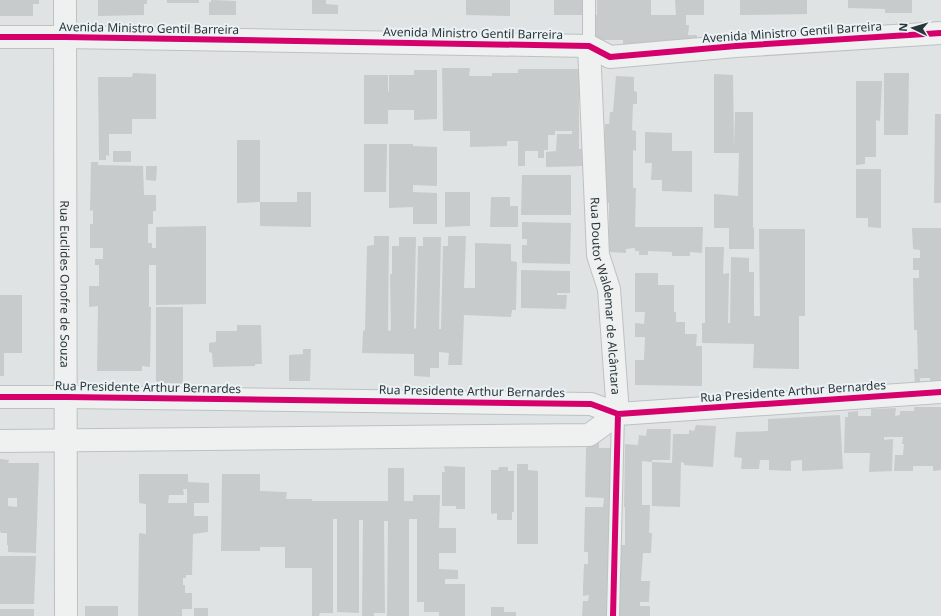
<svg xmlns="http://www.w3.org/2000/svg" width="941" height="616" font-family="'Noto Sans',sans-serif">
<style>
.building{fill:#c7cbcc;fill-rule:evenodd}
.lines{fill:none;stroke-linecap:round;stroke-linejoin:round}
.lane-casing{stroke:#bdc1c2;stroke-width:14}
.street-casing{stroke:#bdc1c2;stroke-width:24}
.lane{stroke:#eff1f1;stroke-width:12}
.street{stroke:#eff1f1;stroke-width:22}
.cycleway-casing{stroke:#ecf2f4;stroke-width:8}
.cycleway{stroke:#d6006c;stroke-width:6}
.labels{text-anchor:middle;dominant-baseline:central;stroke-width:4;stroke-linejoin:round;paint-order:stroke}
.street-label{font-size:12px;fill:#28363b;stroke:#ecf2f4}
</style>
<rect width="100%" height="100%" fill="#dfe3e4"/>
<path class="building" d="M0 0H39V4H33V16H0Z
M98 0H147V4H144V15L98 16Z
M167 0H199V3H167Z
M211 0 236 1V15H209V2H211Z
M312 0H326V4L338 5V14H312Z
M466 0H510V16L466 15Z
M554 0H584V15H554Z
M597 0H651V15H676L675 0H704V15H686V25H689L688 35H697V41L679 43 623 44V40H592V15H597Z
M740 0H807V14L740 15Z
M848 0H912V13H885V9L848 8Z
M442 68H470L469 76H492V73H518V70L520 69H579V149H584V166L546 167V152L556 151 557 134H572V131H555V135H548V150H544V158H538V151H525V166H518V141H507V146L470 147V131H443Z
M414 70H437V119L414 120V110H388V124H364V75H388V91L389 92V75H414Z
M133 73 156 74V119H132V134H109V156L106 155V160H99L98 77H132Z
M884 73H909L908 135H884Z
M714 74 733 75 734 147 735 112H753V228H754V249H729V228H714V194L738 196 739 153H714Z
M616 76 634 77V91L637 92V104H633L632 130 636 131V151L633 150V188H636L635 227H703L702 253 690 252V256H672V252L648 251V255H639V251H635V248L626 249V253L609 252V203L602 202 605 124H609L610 112H613Z
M856 81H882L880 121 876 120V157H865V164L856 165Z
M935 114H941V203H934Z
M645 132 672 133V151H692V192L662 191V180H651L652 163H645Z
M237 140H260V202L237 203Z
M364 144H387L386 192H364Z
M389 144H413V146L437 147V186L413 185V192L437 193V224H413V207L389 208Z
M113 151H131V162H113Z
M91 162H98V165L143 166 144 195H156V211H153V224H148V243H152V248H156V227L206 226V304L156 305V265H149V307H151L150 367 142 366V371H97L98 306 89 307V286H99V265H95V259H103V248H90V224H93V210L90 211Z
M146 166H157L156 181 146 180Z
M856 169H881V228L868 227V218H856Z
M522 175H571V215H521Z
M297 192H311V227L260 226V202H297Z
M445 192H470V226L445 227Z
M491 197H510V206H518V227H490Z
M522 222 571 223 570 264 522 263V245H527V239H522Z
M912 228H941V386H931L930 378H920V386L915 385 914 369H918L917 330H914L913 278H919V270H913V258H920V250L913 249Z
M759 229H805V316H799V369L753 368 754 344 702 343V323H705V247H724L723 274 729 273 728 323H730L731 257 749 258V272H754V316H760Z
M374 236H389L388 331 391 330 390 274H392V246H399V237H416L414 328 416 329 418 246H423V237H441L439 329H441L443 246H448V236H466L464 288H475V243L511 244V261L517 262 516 310H512L511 317 464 315 462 365H448L449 353 439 352V368H430V377L414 376V354L362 353 363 331 365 330 367 246 374 245Z
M521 270 570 271V293H557V295H567L566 309 521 308Z
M635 273H658V285H674V312H676V322H685V334H697L696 346H702V386L635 385V360H644L645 337H635V323L644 324 645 312H635Z
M0 295H22V353H4V376H0Z
M156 307H183V384L156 383Z
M237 325H261L262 364H255V366L213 367 212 353 209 352V343L216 342V331H237Z
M303 349H311L310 381H289V355L303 354Z
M914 407H941V470L933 471V466H913V471H894L895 455H903L904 444H902L903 437H884V440L893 439 892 471 869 472 870 453H844L845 417H848V412L858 411V416H871V409L896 408 895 416 900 415V411H914Z
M840 415 843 469 802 471V460L791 461V471L769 470V460H760L759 469H741L742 458 734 457 736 432 768 431V419Z
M696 425 716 426 713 467 684 465V463L681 462 680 507 652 506V462L672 463 673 434H689V430L694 431Z
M647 429H671L670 460H652V462L642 461V505H650L649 533H652L651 553H643L641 581H650L649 602H640V606H650V616H619L621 545H625V507H624L625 444 638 445 639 435 646 436Z
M588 441H599V448H613L612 616H582L583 601H588L589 595 583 596V588L584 564H588V552H584L585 507H603L604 498 585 497 586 449Z
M0 459 9 460 8 463H39L36 553 8 552V545H7V533H1L0 531ZM8 498H17V507L8 506Z
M517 464H528V470L538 471V544H517Z
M444 466 465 467V509H456V506H442V472H445Z
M499 467H508V471H514V512H512V520H497V513L491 514V470H498Z
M388 468H404V501H413V495H440L439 528H456V553H439V569L458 570V579H445V584H465V616H439V612H424V602H417V519H409V616H387L388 521H384L385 613H374V616H362L363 520H359V613L337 612V519H333V613H320L319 616H312V568H285V547H260V551H221L222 474H260V491L287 492 286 499H312V501H388Z
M139 474H188V482L209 483V503H194V516H208V532L193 534 192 575H186V578H183V585H185V593H192V609H182V616H138L139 533 146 534V504L139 503ZM183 489H187V503H168L169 495H184Z
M0 556H36L34 604H0Z
M85 606H118V616H85Z
M491 607H504V612H516V616H491Z
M194 608H208V616H194Z
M0 609H34V616H0Z"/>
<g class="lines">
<defs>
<path id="lane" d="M589 0V46
M613 616 618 414"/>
<g id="street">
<path id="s1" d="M65 0 66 616"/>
<path d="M0 37H65L589 46 610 57 736 46 941 33"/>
<path id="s2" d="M589 46 598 255 609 289 618 414"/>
<path d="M0 397H67L591 404 618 414 941 392"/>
<path d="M0 441 589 435 618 414"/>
</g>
</defs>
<use href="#lane" class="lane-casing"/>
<use href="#street" class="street-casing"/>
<use href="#lane" class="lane"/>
<use href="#street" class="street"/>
<defs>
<path id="cycleway" d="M0 37H65L589 46 610 57 736 46 941 33
M0 397H67L591 404 618 414 941 392
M613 616 618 414"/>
</defs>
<use href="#cycleway" class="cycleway-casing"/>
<use href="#cycleway" class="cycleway"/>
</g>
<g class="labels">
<g class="street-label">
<text transform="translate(149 28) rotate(1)">Avenida Ministro Gentil Barreira</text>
<text transform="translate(792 32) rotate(-4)">Avenida Ministro Gentil Barreira</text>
<text transform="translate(473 33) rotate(1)">Avenida Ministro Gentil Barreira</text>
<text stroke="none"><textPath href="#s1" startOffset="284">Rua Euclides Onofre de Souza</textPath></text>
<text stroke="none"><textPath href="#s2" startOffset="251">Rua Doutor Waldemar de Alcântara</textPath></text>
<text transform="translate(148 387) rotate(1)">Rua Presidente Arthur Bernardes</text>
<text transform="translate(472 391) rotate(1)">Rua Presidente Arthur Bernardes</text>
<text transform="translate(793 391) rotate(-4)">Rua Presidente Arthur Bernardes</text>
</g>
</g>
<g transform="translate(913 28) rotate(275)" stroke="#ecf2f4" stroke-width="3" paint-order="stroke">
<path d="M0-3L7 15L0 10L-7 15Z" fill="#28363b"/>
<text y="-6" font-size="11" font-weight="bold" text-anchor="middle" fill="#28363b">N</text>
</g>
</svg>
